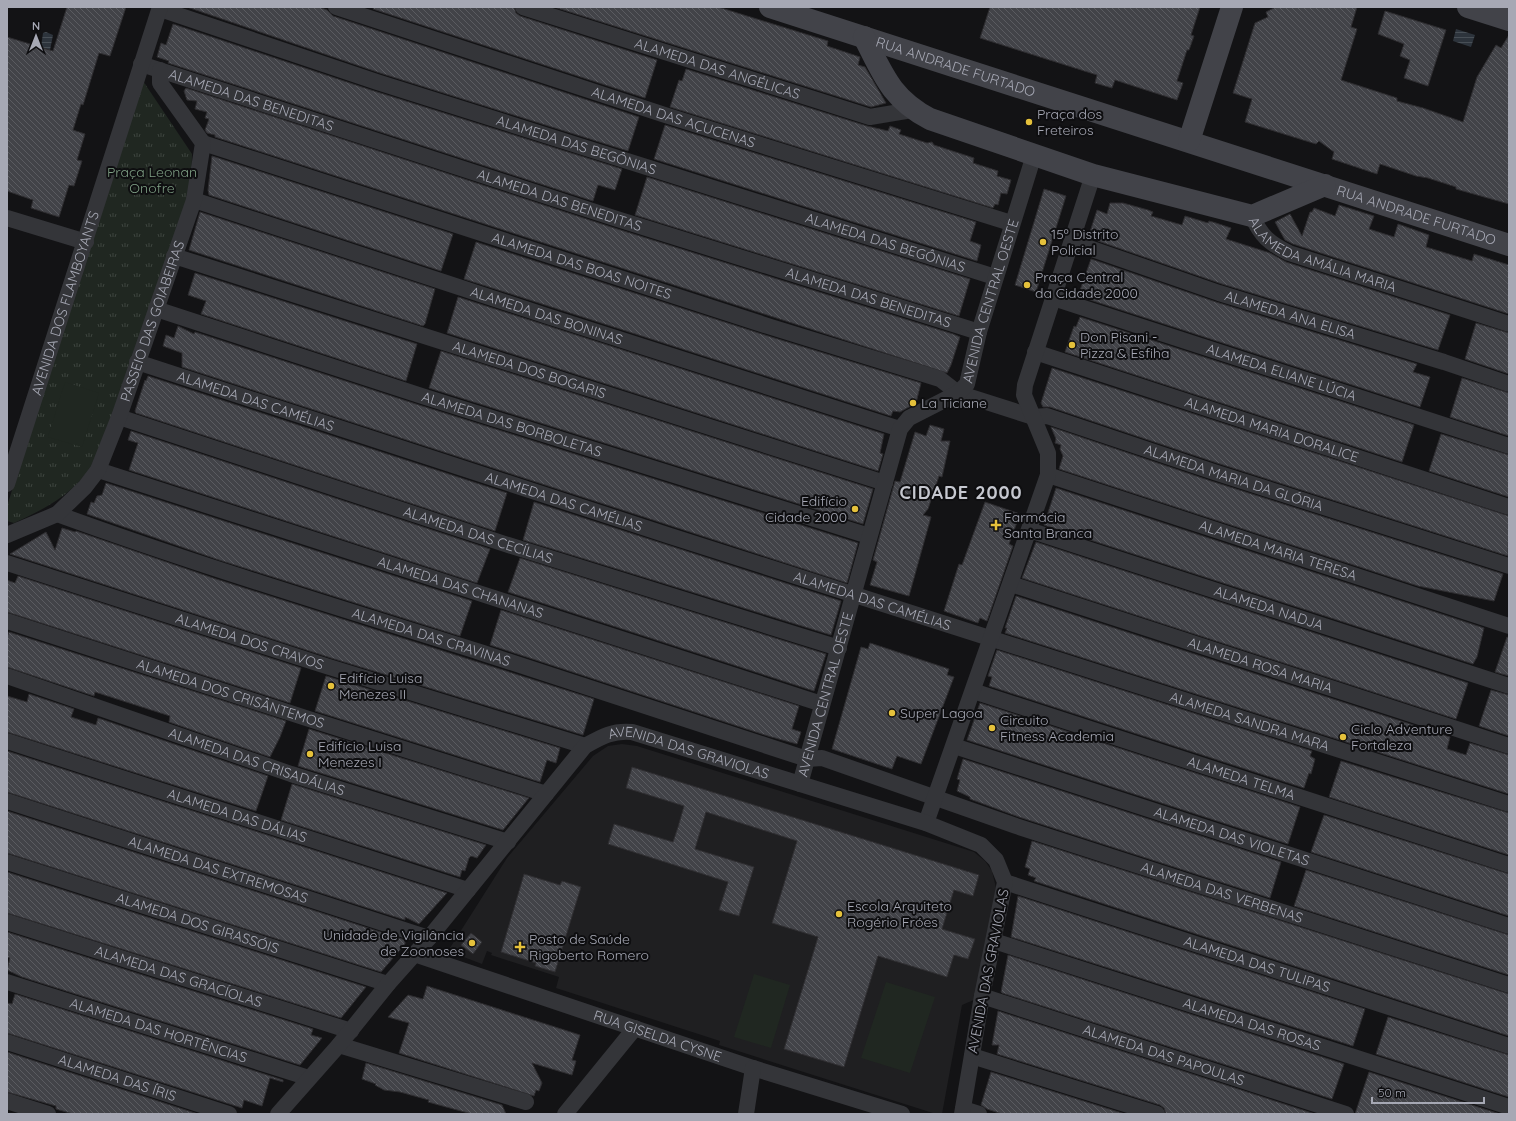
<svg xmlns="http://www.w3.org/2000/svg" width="1516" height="1121" font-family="Quicksand,sans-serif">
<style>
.built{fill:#1f1f21}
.grass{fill:url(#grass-tufts)}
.garden{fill:#202721}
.water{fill:url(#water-rules)}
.building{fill:url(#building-back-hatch);stroke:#2e2d30}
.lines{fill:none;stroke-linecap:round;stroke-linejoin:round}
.street{stroke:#343539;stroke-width:16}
.secondary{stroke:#424349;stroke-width:22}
.poi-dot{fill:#e5c13b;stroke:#0e0e10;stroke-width:1.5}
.labels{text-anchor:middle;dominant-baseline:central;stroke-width:4;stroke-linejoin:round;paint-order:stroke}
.street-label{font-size:14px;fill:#a6a8b4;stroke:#0e0e10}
.poi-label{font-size:14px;fill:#a6a8b4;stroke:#0e0e10;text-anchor:start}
.park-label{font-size:14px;fill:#7e9e84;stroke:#0e0e10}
.district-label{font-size:18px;font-weight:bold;letter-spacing:1px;fill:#c6c8d0;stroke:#0e0e10}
</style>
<defs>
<pattern id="grass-tufts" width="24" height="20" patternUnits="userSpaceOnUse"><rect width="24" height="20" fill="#202721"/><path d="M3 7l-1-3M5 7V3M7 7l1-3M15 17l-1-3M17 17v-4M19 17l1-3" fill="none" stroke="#3d443f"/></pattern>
<pattern id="water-rules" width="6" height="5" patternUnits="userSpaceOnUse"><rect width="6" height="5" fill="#2d343c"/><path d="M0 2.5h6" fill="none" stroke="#484f56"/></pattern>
<pattern id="building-back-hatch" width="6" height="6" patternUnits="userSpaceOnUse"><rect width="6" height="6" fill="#424348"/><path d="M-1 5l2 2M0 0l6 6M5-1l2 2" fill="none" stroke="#5a5b60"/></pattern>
</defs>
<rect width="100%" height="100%" fill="#131315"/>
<path class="built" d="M622 744 637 746 974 852 985 861 992 871 996 888 976 999 962 1005 942 1114H936L719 1045 720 1041 556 988 559 977 491 955 492 953 487 951 482 964 448 951 507 858 593 756 608 746Z"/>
<path class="grass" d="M143 81 192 154 191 187 96 461C73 494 49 507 14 523L7 521 8 503Z"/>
<path class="garden" d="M65 382 99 393 82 447 48 437Z
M754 974 790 985 771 1048 734 1037Z
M886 982 935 997 910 1073 861 1058Z"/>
<path class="water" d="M1456 29 1475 35 1471 47 1453 41Z
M46 32 53 35 50 50 41 47 43 33Z"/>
<path class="building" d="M67 7H126L110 56 99 53 83 105 81 104 73 130 85 134 77 160 82 161 74 186 69 185 59 217 31 208 33 200 7 191V37L53 51Z
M187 7H319L327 10 333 16 639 117 628 151 380 73Z
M374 7H514L516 13 520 16 657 60 645 98 373 9Z
M554 7H718L828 41 827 46 860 57 858 65 865 67 886 103 871 107Z
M990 7H1200L1191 35 1194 36 1189 50H1187L1177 81 1183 83 1177 100 1115 80 1112 88 1095 83 1097 75 980 38Z
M1276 7H1357L1351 27 1357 29 1341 80 1397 98V101L1423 108 1463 122 1477 77 1496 45 1501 48 1509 35V204L1456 189V187L1428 178 1416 176 1380 164 1377 174 1332 159 1334 152 1319 141 1316 144 1245 122 1252 99 1233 93 1255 23 1268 17 1266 12Z
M1385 11 1446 30 1428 86 1404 78 1410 60 1400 56 1404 44 1378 34Z
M173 24 374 91 622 169 615 190 598 185 593 201 168 63 169 61 157 57 161 43 166 45Z
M686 69 867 126 888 131 890 126 901 130 899 134 927 143 932 142 934 145 974 158 973 163 998 171 997 176 1011 180 1007 194 1001 193 998 205 995 204 993 208 670 107 679 80 682 81Z
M186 88 611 227 953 334 960 337 951 365 947 373 215 137V135L207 133 205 130 209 119 205 118 207 112 195 109 197 101 187 100 184 91Z
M665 125 976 222 970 241 981 245 977 261 654 159Z
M212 156 453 234 441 271 209 195 208 190Z
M647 177 970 279 959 316 635 215Z
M1044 189 1066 196 1036 292 1015 285Z
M1110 203H1123L1148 210 1153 212 1151 216 1182 225 1185 216 1208 223 1209 221 1216 223 1231 228 1226 239 1270 253 1286 262 1450 315 1438 350 1222 284 1098 241 1099 235 1090 232 1097 210 1107 214Z
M1339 205 1374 216 1369 229 1394 237 1398 224 1429 235 1426 247 1472 261 1474 254 1509 265V314L1293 244 1285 240 1275 222 1290 214 1302 236 1310 212H1312L1314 208 1335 216Z
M200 212 435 289 425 324 423 326 189 250Z
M476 242 768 336 921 383 916 403 900 412 893 411 891 416 464 279Z
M1091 259 1216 302 1417 364 1413 372 1430 377 1420 407 1078 296Z
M195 273 417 344 406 381 201 314 206 301 188 295Z
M458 297 884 434 880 453 883 454 878 471 447 333Z
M1080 317 1414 425 1402 462 1065 352 1074 326 1076 327Z
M1476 323 1509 333V374L1465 359Z
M178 326 194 334 195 332 419 405 858 543 847 583 182 367V353L163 346 166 335 174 338Z
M441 351 873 489 863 524 429 388Z
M1052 368 1509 516 1508 556 1217 463 1050 407H1043L1041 403Z
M148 376 507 493 495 531 136 413 135 411 145 380 146 381Z
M1462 378 1509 393V436L1450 417Z
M930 425 944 429 941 441H950L942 477 939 476 928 509 923 515 931 517 909 596 870 585 877 562 873 560 895 481 900 482 915 432 926 436Z
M1051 427 1211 481 1503 574 1494 601 1418 586 1059 469 1063 456 1060 449 1061 445 1055 443 1056 439Z
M131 431 490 549 477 583 129 470 138 443 128 440Z
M1441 434 1509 455V497L1429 471Z
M106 483 472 601 460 636 219 560 87 514 91 502 94 503 97 496 102 495Z
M1056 488 1484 628 1477 657 1473 664 1044 525Z
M534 502 841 601 831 635 523 540Z
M985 502 1020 514 1009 544 1013 546 987 621 980 618 978 623 944 611 959 564 962 565Z
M62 528 75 532 76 531 213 578 594 699 583 735 331 658 10 554 46 532 55 550Z
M1036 542 1468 683 1456 719 1022 578Z
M520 558 826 654 814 691 508 592Z
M18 576 301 668 290 703 7 612V580L15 583Z
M1016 596 1450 737 1447 749 1466 755 1470 743 1509 755V794L1005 633 1007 628H1005Z
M501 610 799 706 792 729 801 732 797 744 768 736 490 645Z
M9 632 286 721 280 737 270 757 169 722 170 716 95 692 94 696 7 667V637Z
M1507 637 1509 638V676L1495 672Z
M870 643 949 669 947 675 954 677 921 764 897 756 892 769 832 749 861 647 868 649Z
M997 650 1312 751 1310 756 1315 759 1311 774 1309 773 1304 788 989 686 992 677 988 676Z
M326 676 560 748 556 763 547 760 540 782 315 711Z
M1491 690 1509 695V736L1479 726Z
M29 694 74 709 71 717 96 725 98 718 268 776 256 811 7 732V696L27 702Z
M980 703 1300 807 1288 844 967 740Z
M309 729 529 798 528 799 503 830 298 766Z
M7 751 447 893 419 924 405 917V920L7 792Z
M963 759 1281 862 1270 898 1019 817 970 799V797L957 791 960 780 957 779Z
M1341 761 1509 813V855L1329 797Z
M632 767 979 875 973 896 954 890 942 929 975 939 968 959 954 955 947 977 878 956 844 1067 784 1049 818 937 772 923 797 841 706 812 695 849 754 867 739 916 719 910 728 882 608 844 614 824 673 842 678 827 684 806 626 788Z
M292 784 486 845 477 858 471 856 469 858 465 871 462 870 460 877 281 820Z
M7 811 405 940V944L381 972 7 853Z
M1324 815 1509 874V916L1311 852Z
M1032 841 1509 994V1036L1034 881 1036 878 1028 875 1030 869 1025 867Z
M1306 870 1509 935V975L1294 906Z
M7 872 366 987 341 1018 7 913Z
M524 874 560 885 562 881 581 887 555 972 535 966 536 963 501 952Z
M1018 896 1365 1009 1353 1046 1011 937Z
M7 932 313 1029 311 1035 322 1038 300 1065 22 977 7 970 10 958 7 957Z
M471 933 482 942 473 954 461 945Z
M1008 955 1344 1064 1332 1099 1002 993 1001 992Z
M427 986 580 1035 572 1060 576 1061 572 1075 532 1063 542 1083 539 1091 536 1090 534 1096 399 1053 409 1023 388 1017 408 995 423 999Z
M15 994 283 1080V1082L270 1078 262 1106 244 1100 242 1108 7 1033V1003L12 1004Z
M998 1011 1315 1114H1166L1164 1108 1160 1105 997 1054 999 1045H992Z
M1388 1017 1509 1055V1097L1376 1054Z
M7 1052 198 1114H73L56 1109V1106L7 1092Z
M366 1063 502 1105 506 1114H472L428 1102 429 1100 400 1092 384 1090 375 1085 376 1084 362 1079Z
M991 1072 1125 1114H1002L987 1109 981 1105Z
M1369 1072 1500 1114H1355Z"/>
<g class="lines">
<g class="street">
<path id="s1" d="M336 7 665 115 1011 223"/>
<path id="s2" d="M523 7 870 117 912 110"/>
<path id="s3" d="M160 9 377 82 995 277"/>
<path id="s4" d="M141 64 614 218 979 332"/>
<path id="s5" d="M203 143 771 327 940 379 958 393 1033 417 1047 416 1214 472 1509 566"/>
<path id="s6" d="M194 200 547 316 900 429"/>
<path id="s7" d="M1252 216C1261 236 1269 243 1289 253L1509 324"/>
<path d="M7 218 86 242"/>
<path id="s8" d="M1072 242 1219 293 1444 362 1509 384"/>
<path id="s9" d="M174 256 885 483"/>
<path id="s10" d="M1053 298 1509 446"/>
<path id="s11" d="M156 309 422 396 869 536"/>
<path id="s12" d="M1035 352 1509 507"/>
<path id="s13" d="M137 362C593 513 1052 658 1509 804"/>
<path id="s14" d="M119 417 505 544 839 648"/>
<path id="s15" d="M98 470C339 549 581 625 822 704"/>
<path id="s16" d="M1048 475 1509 626"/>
<path id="s17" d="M7 484 160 7"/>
<path id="s18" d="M57 514C197 565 340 608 483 653L807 759 822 758 1016 826 1509 985"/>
<path id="s19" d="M1029 530 1509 686"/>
<path id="s20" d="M7 535 57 514 85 487 98 470 119 417 194 200 203 143 160 83V70"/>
<path id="s21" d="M7 563 326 666 585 746"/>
<path id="s22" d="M1011 584 1509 746"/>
<path id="s23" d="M7 621 309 719 546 794"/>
<path id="s24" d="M7 676 291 774 508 842"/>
<path id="s25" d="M973 691 1509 865"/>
<path id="s26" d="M7 741 468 890"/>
<path id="s27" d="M954 746 1509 926"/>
<path id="s28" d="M800 784 900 429 909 418 958 393 967 384 979 332 1034 155"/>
<path id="s29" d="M7 801 429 938"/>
<path d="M926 823 1048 475V453L1024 395 1025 385 1093 175"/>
<path id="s30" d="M7 862 388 984"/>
<path id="s31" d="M1005 882 1509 1046"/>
<path id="s32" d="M7 922 351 1031"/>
<path id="s33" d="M994 941 1509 1107"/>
<path id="s34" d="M414 954 753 1068 902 1114"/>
<path id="s35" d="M7 982 309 1078"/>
<path id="s36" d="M982 996 1346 1114"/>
<path id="s37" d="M7 1042 229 1114"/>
<path d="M339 1045 526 1102"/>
<path d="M972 1056 1157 1114"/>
<path d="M7 1101 48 1114"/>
<path d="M963 1109 979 1114"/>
<path id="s38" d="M278 1114 339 1045 388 984 429 938 585 746C601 737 613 730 632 732L926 823 981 845 996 860 1005 882 982 996 962 1114"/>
<path d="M565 1114 635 1028"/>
<path d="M746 1114 753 1068"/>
</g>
<g class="secondary">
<path id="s39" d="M770 7 1509 245"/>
<path d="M1468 7 1509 20"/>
<path d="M864 37C883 74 891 99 930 119L1093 175 1252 216 1325 185"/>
<path d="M1189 141 1232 7"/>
</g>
</g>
<g class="poi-dot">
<circle cx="1029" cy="122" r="4"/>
<circle cx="1043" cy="242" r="4"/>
<circle cx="1027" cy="285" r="4"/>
<circle cx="1072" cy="345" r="4"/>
<circle cx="913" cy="403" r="4"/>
<circle cx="855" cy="509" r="4"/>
<path d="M994 519h4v4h4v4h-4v4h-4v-4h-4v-4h4z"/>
<circle cx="331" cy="686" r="4"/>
<circle cx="892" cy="713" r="4"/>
<circle cx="992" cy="728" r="4"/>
<circle cx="1343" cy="737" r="4"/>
<circle cx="310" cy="754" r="4"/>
<circle cx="839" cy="914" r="4"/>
<circle cx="472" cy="943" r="4"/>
<path d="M518 941h4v4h4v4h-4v4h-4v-4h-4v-4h4z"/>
</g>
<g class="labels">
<g class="street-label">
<text stroke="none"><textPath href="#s39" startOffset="195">RUA ANDRADE FURTADO</textPath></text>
<text stroke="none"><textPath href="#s2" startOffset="204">ALAMEDA DAS ANGÉLICAS</textPath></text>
<text stroke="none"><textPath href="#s4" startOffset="116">ALAMEDA DAS BENEDITAS</textPath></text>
<text stroke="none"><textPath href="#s1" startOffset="355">ALAMEDA DAS AÇUCENAS</textPath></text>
<text stroke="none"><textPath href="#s3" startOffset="438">ALAMEDA DAS BEGÔNIAS</textPath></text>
<text stroke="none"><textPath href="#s4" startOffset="440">ALAMEDA DAS BENEDITAS</textPath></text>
<text stroke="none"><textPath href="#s39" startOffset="679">RUA ANDRADE FURTADO</textPath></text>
<text stroke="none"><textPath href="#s3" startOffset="762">ALAMEDA DAS BEGÔNIAS</textPath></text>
<text stroke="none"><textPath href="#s7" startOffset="84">ALAMEDA AMÁLIA MARIA</textPath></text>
<text stroke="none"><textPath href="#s5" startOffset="398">ALAMEDA DAS BOAS NOITES</textPath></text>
<text stroke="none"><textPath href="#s4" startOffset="764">ALAMEDA DAS BENEDITAS</textPath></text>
<text stroke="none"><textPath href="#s28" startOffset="537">AVENIDA CENTRAL OESTE</textPath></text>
<text stroke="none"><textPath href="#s17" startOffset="190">AVENIDA DOS FLAMBOYANTS</textPath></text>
<text stroke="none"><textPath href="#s8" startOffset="230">ALAMEDA ANA ELISA</textPath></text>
<text stroke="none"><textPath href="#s6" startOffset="371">ALAMEDA DAS BONINAS</textPath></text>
<text stroke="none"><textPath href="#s20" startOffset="273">PASSEIO DAS GOIABEIRAS</textPath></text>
<text stroke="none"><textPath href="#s9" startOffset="373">ALAMEDA DOS BOGARIS</textPath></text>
<text stroke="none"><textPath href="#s10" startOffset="240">ALAMEDA ELIANE LÚCIA</textPath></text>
<text stroke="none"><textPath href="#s13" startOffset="125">ALAMEDA DAS CAMÉLIAS</textPath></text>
<text stroke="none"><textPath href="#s11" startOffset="374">ALAMEDA DAS BORBOLETAS</textPath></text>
<text stroke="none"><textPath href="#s12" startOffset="249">ALAMEDA MARIA DORALICE</textPath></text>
<text stroke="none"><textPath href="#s5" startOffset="1086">ALAMEDA MARIA DA GLÓRIA</textPath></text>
<text stroke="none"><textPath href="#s13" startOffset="449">ALAMEDA DAS CAMÉLIAS</textPath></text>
<text stroke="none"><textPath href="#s14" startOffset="378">ALAMEDA DAS CECÍLIAS</textPath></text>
<text stroke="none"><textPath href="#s16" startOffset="242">ALAMEDA MARIA TERESA</textPath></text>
<text stroke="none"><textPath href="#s15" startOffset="381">ALAMEDA DAS CHANANAS</textPath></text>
<text stroke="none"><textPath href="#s13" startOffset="773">ALAMEDA DAS CAMÉLIAS</textPath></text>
<text stroke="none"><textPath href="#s19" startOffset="252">ALAMEDA NADJA</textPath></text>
<text stroke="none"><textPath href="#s18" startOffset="394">ALAMEDA DAS CRAVINAS</textPath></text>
<text stroke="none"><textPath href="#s21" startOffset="255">ALAMEDA DOS CRAVOS</textPath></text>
<text stroke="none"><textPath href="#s22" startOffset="262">ALAMEDA ROSA MARIA</textPath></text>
<text stroke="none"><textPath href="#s23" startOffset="235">ALAMEDA DOS CRISÂNTEMOS</textPath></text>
<text stroke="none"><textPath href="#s28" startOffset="93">AVENIDA CENTRAL OESTE</textPath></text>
<text stroke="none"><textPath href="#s13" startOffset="1169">ALAMEDA SANDRA MARA</textPath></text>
<text stroke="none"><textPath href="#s38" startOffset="589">AVENIDA DAS GRAVIOLAS</textPath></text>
<text stroke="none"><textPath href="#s24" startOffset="264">ALAMEDA DAS CRISADÁLIAS</textPath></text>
<text stroke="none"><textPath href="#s25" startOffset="282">ALAMEDA TELMA</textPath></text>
<text stroke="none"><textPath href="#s26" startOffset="242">ALAMEDA DAS DÁLIAS</textPath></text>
<text stroke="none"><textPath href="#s27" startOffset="292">ALAMEDA DAS VIOLETAS</textPath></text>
<text stroke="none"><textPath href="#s29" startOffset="222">ALAMEDA DAS EXTREMOSAS</textPath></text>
<text stroke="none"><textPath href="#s18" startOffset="1226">ALAMEDA DAS VERBENAS</textPath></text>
<text stroke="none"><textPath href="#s30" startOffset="200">ALAMEDA DOS GIRASSÓIS</textPath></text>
<text stroke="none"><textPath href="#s31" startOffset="265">ALAMEDA DAS TULIPAS</textPath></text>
<text transform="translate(988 971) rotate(-79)">AVENIDA DAS GRAVIOLAS</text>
<text stroke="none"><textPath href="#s32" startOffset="180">ALAMEDA DAS GRACÍOLAS</textPath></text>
<text stroke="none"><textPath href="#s33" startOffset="271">ALAMEDA DAS ROSAS</textPath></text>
<text stroke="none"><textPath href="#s35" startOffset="159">ALAMEDA DAS HORTÊNCIAS</textPath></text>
<text stroke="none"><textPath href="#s34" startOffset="257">RUA GISELDA CYSNE</textPath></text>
<text stroke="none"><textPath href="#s36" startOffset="191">ALAMEDA DAS PAPOULAS</textPath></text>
<text stroke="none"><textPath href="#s37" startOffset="116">ALAMEDA DAS ÍRIS</textPath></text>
</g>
<g class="poi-label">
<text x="1037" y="114">Praça dos<tspan x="1037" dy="16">Freteiros</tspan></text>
<text x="1051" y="234">15º Distrito<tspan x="1051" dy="16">Policial</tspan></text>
<text x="1035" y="277">Praça Central<tspan x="1035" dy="16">da Cidade 2000</tspan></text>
<text x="1080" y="337">Don Pisani -<tspan x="1080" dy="16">Pizza &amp; Esfiha</tspan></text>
<text x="921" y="403">La Ticiane</text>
<text x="847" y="501" text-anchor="end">Edifício<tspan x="847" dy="16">Cidade 2000</tspan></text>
<text x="1004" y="517">Farmácia<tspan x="1004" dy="16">Santa Branca</tspan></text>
<text x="339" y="678">Edifício Luisa<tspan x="339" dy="16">Menezes II</tspan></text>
<text x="900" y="713">Super Lagoa</text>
<text x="1000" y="720">Circuito<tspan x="1000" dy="16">Fitness Academia</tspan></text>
<text x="1351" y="729">Ciclo Adventure<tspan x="1351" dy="16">Fortaleza</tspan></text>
<text x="318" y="746">Edifício Luisa<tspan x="318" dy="16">Menezes I</tspan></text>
<text x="847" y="906">Escola Arquiteto<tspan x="847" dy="16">Rogério Fróes</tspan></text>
<text x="464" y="935" text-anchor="end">Unidade de Vigilância<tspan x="464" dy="16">de Zoonoses</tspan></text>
<text x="529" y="939">Posto de Saúde<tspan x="529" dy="16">Rigoberto Romero</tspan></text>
</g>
<g class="park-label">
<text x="152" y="172">Praça Leonan<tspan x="152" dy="16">Onofre</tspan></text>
</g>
<g class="district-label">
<text x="961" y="492">CIDADE 2000</text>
</g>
</g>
<rect width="1516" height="1121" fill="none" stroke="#a6a8b4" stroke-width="16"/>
<g transform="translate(36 36)" stroke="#0e0e10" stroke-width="3" paint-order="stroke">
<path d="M0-3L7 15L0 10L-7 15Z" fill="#a6a8b4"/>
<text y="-6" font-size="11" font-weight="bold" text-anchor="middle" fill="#a6a8b4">N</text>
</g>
<path d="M1372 1097v6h112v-6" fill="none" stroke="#a6a8b4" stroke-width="2"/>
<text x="1378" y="1097" font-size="12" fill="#a6a8b4" stroke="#0e0e10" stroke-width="3" paint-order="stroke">50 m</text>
</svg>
